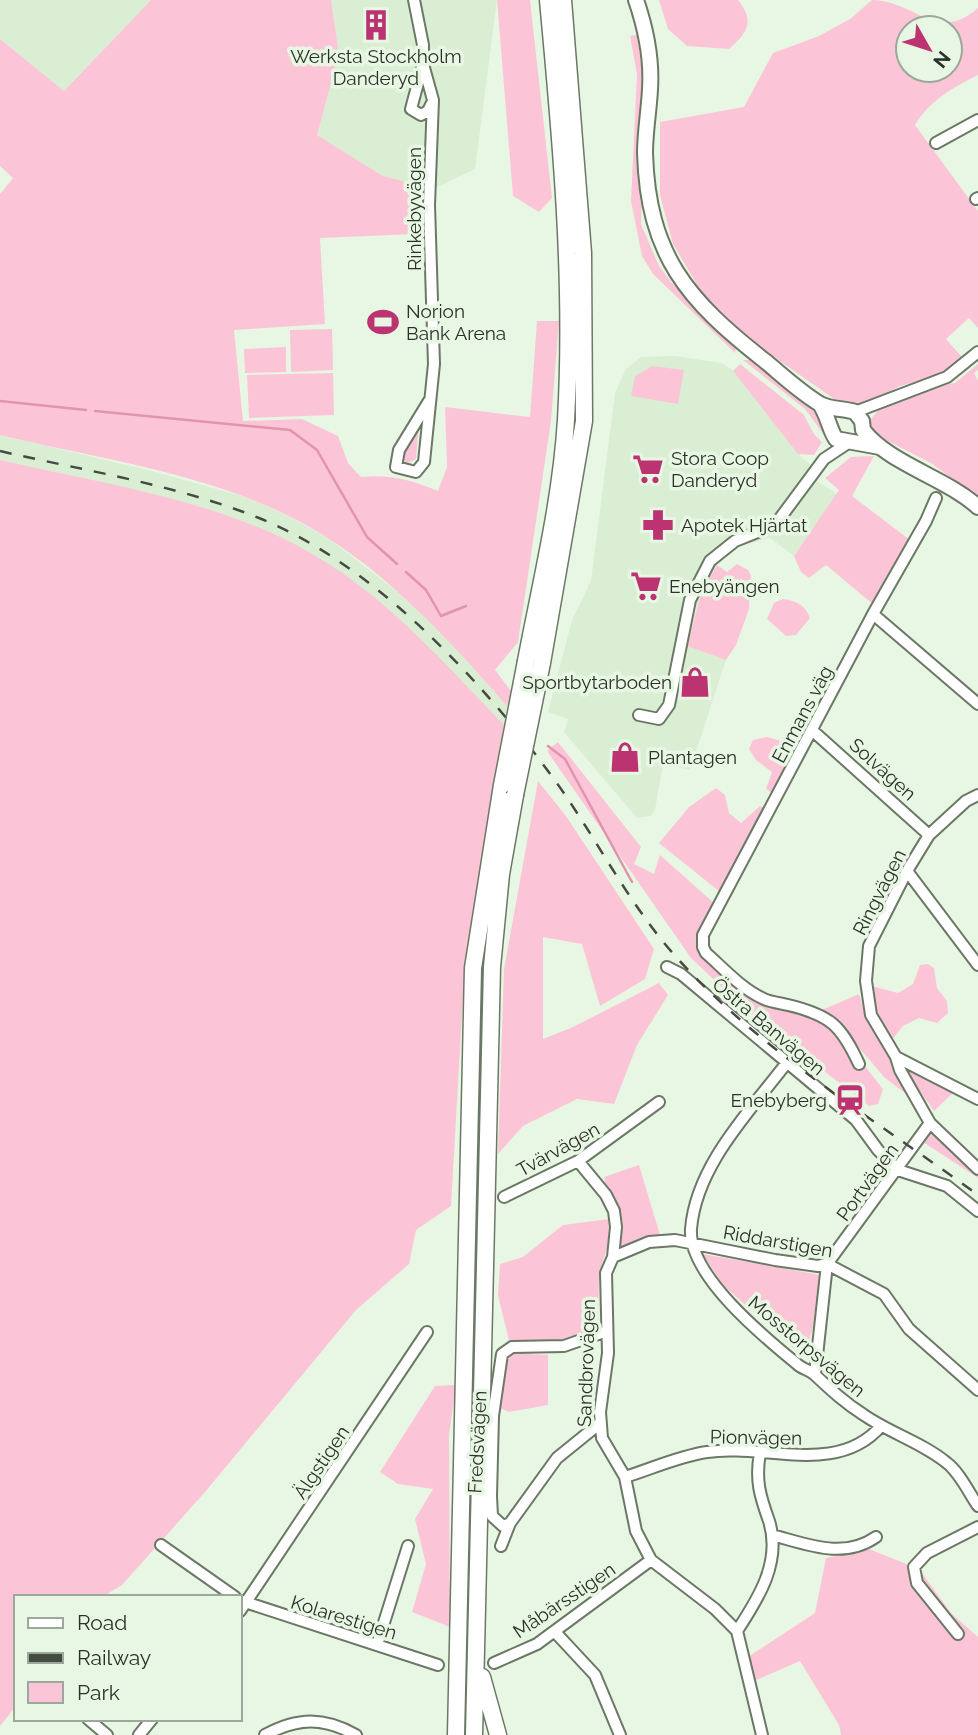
<svg xmlns="http://www.w3.org/2000/svg" width="978" height="1735" font-family="Raleway,sans-serif">
<style>
.built{fill:#daeed3}
.green{fill:#fcc5d7;fill-rule:evenodd}
.lines{fill:none;stroke-linecap:round;stroke-linejoin:round}
.stream{stroke:#e194af;stroke-width:2.5}
.minor-casing{stroke:#6b7866;stroke-width:14}
.major-casing{stroke:#6b7866;stroke-width:18}
.highway-casing{stroke:#6b7866;stroke-width:19}
.minor{stroke:#fff;stroke-width:10}
.major{stroke:#fff;stroke-width:14}
.highway{stroke:#fff;stroke-width:16}
.rail{stroke:#444b41;stroke-width:2.5;stroke-dasharray:12 12;stroke-linecap:butt}
.highway-bridge-casing{stroke:#6b7866;stroke-width:19;stroke-linecap:butt}
.highway-bridge{stroke:#fff;stroke-width:16}
.labels{text-anchor:middle;dominant-baseline:central;stroke-width:7;stroke-linejoin:round;paint-order:stroke}
.poi-label{font-size:19px;fill:#2b3129;stroke:#e8f7e3;text-anchor:start}
.street-label{font-size:19px;fill:#2b3129;stroke:#e8f7e3}
</style>
<rect width="100%" height="100%" fill="#e8f7e3"/>
<path class="built" d="M0 0H151L64 91 0 39Z
M331 0H497L475 169 435 188 418 185 383 176 317 135 339 54Z
M675 356 722 363 738 374 801 457 822 474 817 481 837 494 794 556 770 538 735 547 722 556 702 591 687 646 726 660 690 770 663 764 655 810 651 816 637 818 564 732 568 719 548 712 572 620 591 581 615 393 626 369 641 357Z
M0 435 152 471 245 497 287 515 329 539 403 596 437 628 507 706 504 725 391 611 319 558 143 493 0 460Z"/>
<path class="green" d="M151 0H331L339 54 317 135 383 176 418 185 416 234 320 238 325 324 234 330 243 421 302 419 338 436 348 463 361 477C390 474 412 480 438 491L447 467 445 407 530 417 537 321H559L551 421 518 642 495 670 512 692 507 706C443 633 376 559 287 515 199 472 95 458 0 435V194L13 178 0 166V39L64 91Z
M497 0H530L552 198 539 212 513 196Z
M659 0H738C755 21 748 33 729 49L687 46 668 29Z
M872 0C914 0 937 44 978 8V75C954 87 929 101 915 125L978 211V328L969 318 946 339 961 356V361L930 378 900 386 869 402 847 408 774 357 709 305 673 244 660 195V122L744 107 773 53 819 36 850 19ZM908 28H950V70H908Z
M637 35 644 87 641 224 659 266 671 282 736 346 735 353 653 274 642 256 631 201 637 74 630 36Z
M332 329 333 370 291 372 290 330Z
M286 347V372L245 373 244 349Z
M743 360H754C773 375 831 408 824 435L805 409Z
M740 364 804 415 814 434 822 442 814 455 798 454 733 371Z
M978 364V370L974 373 978 381V498L931 463 870 432V420C875 414 879 409 886 405 894 401 948 382 955 383Z
M652 366 684 370 678 404 631 396 635 376Z
M333 373 334 415 249 418 247 375Z
M419 424 416 459 406 464 402 457Z
M874 456 852 496 910 540 874 605 826 565 809 578 801 572 794 556 839 490 825 478 851 457Z
M0 460C107 485 224 500 319 558 390 600 447 666 504 725L465 962 451 1206 416 1230 409 1264 356 1310 205 1492 122 1585 102 1597H16V1706L0 1726Z
M737 564 748 570 751 576 749 609 736 645 726 660 687 646 702 591 717 565 727 572Z
M783 599C797 601 805 605 810 618L796 635 786 636 767 619 774 603Z
M767 737 798 746 772 793 766 789 772 772 756 760 749 749 753 740Z
M558 742 641 847 634 864 654 874 660 855 715 904 697 938C693 983 796 999 822 1021 846 1040 864 1065 883 1089L878 1104 869 1106 747 1011 691 958 547 751Z
M538 781 566 816 654 949 645 979 600 1006 582 944 543 937V1039L573 1027 659 983 668 995 637 1045 614 1104 577 1099 523 1126 498 1154 504 969Z
M716 788 725 795 729 813 741 823 760 806 765 808 720 892 659 843 689 807Z
M928 964 934 968 937 988 947 1001 948 1013 937 1023 919 1018 903 1026 892 1040 875 1007 872 986 898 993 913 984 920 965Z
M859 994 867 1021 909 1092 905 1093 885 1078 842 1028 822 1010Z
M906 1066 953 1093 934 1111 907 1073Z
M930 1133H937L978 1165V1178L923 1142Z
M639 1165 660 1235 641 1238 619 1249 604 1177Z
M609 1219 608 1245 599 1274 598 1328 547 1344 510 1345 498 1295 500 1264 523 1257 563 1225Z
M703 1254 821 1275 819 1306 804 1358 722 1284Z
M516 1353 548 1355V1405L509 1412 495 1406 505 1357Z
M456 1385 449 1435 450 1627 412 1612 426 1564 415 1519 433 1489 398 1484 380 1472 435 1386Z
M869 1549 919 1569 951 1613 978 1637V1735H841L839 1725 800 1661 754 1681 748 1657 815 1613 826 1558Z"/>
<g class="lines">
<path class="stream" d="M0 401 86 410
M95 411 290 430 317 450 367 537 397 564
M406 572 426 590 441 616 466 606
M548 746 565 759 632 882"/>
<defs>
<path id="minor" d="M414 0 423 45V64L433 100 429 205 434 364 424 462 416 472 396 467 399 450 429 401
M423 64 411 109 421 115 428 111 432 103
M936 143 978 120
M976 199 978 198
M855 412 947 377 978 352
M873 614 978 704
M639 715 659 719 669 705 690 600 710 561 735 541 775 525 824 459 848 443
M813 731 929 835
M978 795 966 801 929 835 907 871 869 946 866 981 871 1015 896 1057 978 1099
M907 871 978 965
M667 967 681 974 856 1120 878 1150 898 1170 947 1186 978 1211
M859 1064C841 1025 830 1015 788 1005 780 1003 769 1002 762 998 741 988 723 968 706 953L703 947V935L873 614 926 521 936 498
M785 1065C749 1112 696 1166 691 1229 688 1275 764 1337 797 1364 802 1369 810 1370 815 1375 831 1390 845 1403 864 1415 890 1433 923 1443 947 1463 960 1473 969 1493 978 1506
M930 1123 978 1169
M578 1161 606 1195 614 1211 616 1227 613 1257 606 1273 608 1353 600 1412 602 1438 625 1477 636 1531 651 1560 715 1609 737 1631 762 1735
M504 1197 578 1161 659 1102
M613 1257 649 1242 675 1240 775 1260 818 1266 827 1264 884 1294 909 1329 978 1390
M815 1374 827 1264 930 1123 900 1070 896 1057
M599 1424 557 1458 510 1523 503 1526 492 1516 491 1496 493 1416 502 1354 512 1347 564 1346 607 1331
M625 1477C651 1469 679 1456 707 1452 764 1443 837 1477 881 1426
M772 1535C807 1544 843 1560 876 1537
M161 1545 235 1597
M501 1546 510 1523
M242 1601 438 1665
M240 1611 427 1332
M737 1631C758 1599 782 1562 769 1521 760 1496 755 1480 760 1453
M555 1632 595 1675 620 1735
M958 1634 917 1583 914 1567 927 1553 978 1527
M377 1645 408 1546
M494 1663 537 1644 651 1560
M88 1719 107 1735
M139 1735 152 1719
M265 1735C298 1717 324 1717 356 1735"/>
<path id="major" d="M636 0C646 29 652 58 650 89 649 110 645 132 645 153 648 255 687 300 765 361 782 375 800 392 820 404 832 410 843 408 855 412L862 421 863 430C889 464 945 477 978 507
M820 404C828 416 830 431 836 439L880 447"/>
<path id="highway" d="M526 661C541 582 561 501 566 420 574 281 561 139 548 0
M542 663 584 421 583 253 563 0
M482 1677 498 1735
M456 1735 473 968 502 785
M474 1735 492 967 501 874 515 795"/>
</defs>
<use href="#minor" class="minor-casing"/>
<use href="#major" class="major-casing"/>
<use href="#highway" class="highway-casing"/>
<use href="#minor" class="minor"/>
<use href="#major" class="major"/>
<use href="#highway" class="highway"/>
<path class="rail" d="M0 451C86 471 177 485 259 518 371 563 477 675 548 771 594 832 626 902 678 959 763 1053 877 1121 978 1195"/>
<defs>
<path id="highway-bridge" d="M502 785 526 661
M515 795 542 663"/>
</defs>
<use href="#highway-bridge" class="highway-bridge-casing"/>
<use href="#highway-bridge" class="highway-bridge"/>
</g>
<defs>
<symbol id="building-bare" viewBox="-9 -9 18 18"><path d="M-4-6H4V6H1V3H-1V6H-4ZM-2.5-4.3h1.7v1.8h-1.7ZM.8-4.3h1.7v1.8H.8ZM-2.5-1h1.7V.8h-1.7ZM.8-1h1.7V.8H.8Z" fill="#bb3370" stroke="#e8f7e3" stroke-width="2.5" paint-order="stroke"/></symbol>
<symbol id="stadium-bare" viewBox="-9 -9 18 18"><path d="M0-5a6.5 5 0 1 0 0 10a6.5 5 0 1 0 0-10ZM-3.5-1.8h7v3.6h-7Z" fill="#bb3370" stroke="#e8f7e3" stroke-width="2.5" paint-order="stroke"/></symbol>
<symbol id="supermarket-bare" viewBox="-9 -9 18 18"><path d="M-6-5.5h2.5l.6 2H6L4.5 2H-2.5L-4.4-4H-6ZM-1.5 3.2a1.3 1.3 0 1 0 .1 0ZM3 3.2a1.3 1.3 0 1 0 .1 0Z" fill="#bb3370" stroke="#e8f7e3" stroke-width="2.5" paint-order="stroke"/></symbol>
<symbol id="pharmacy-bare" viewBox="-9 -9 18 18"><path d="M-2-6h4v4h4v4h-4v4h-4v-4h-4v-4h4Z" fill="#bb3370" stroke="#e8f7e3" stroke-width="2.5" paint-order="stroke"/></symbol>
<symbol id="shop-bare" viewBox="-9 -9 18 18"><path d="M-5-2.5h2.3a2.7 3.5 0 0 1 5.4 0H5L5.5 6h-11ZM-1.5-2.5h3a1.5 2.3 0 0 0-3 0Z" fill="#bb3370" stroke="#e8f7e3" stroke-width="2.5" paint-order="stroke"/></symbol>
<symbol id="station-bare" viewBox="-9 -9 18 18"><path d="M-3-6H3Q5-6 5-4V2Q5 4 3 4L4.5 6H3L1.5 4h-3L-3 6H-4.5L-3 4Q-5 4-5 2V-4Q-5-6-3-6ZM-3.5-4v3h7v-3ZM-3.5 1v1.5H-2V1ZM2 1v1.5H3.5V1Z" fill="#bb3370" stroke="#e8f7e3" stroke-width="2.5" paint-order="stroke"/></symbol>
</defs>
<g fill-rule="evenodd">
<use href="#building-bare" x="354" y="3" width="44" height="44"/>
<use href="#stadium-bare" x="361" y="300" width="44" height="44"/>
<use href="#supermarket-bare" x="626" y="447" width="44" height="44"/>
<use href="#pharmacy-bare" x="636" y="503" width="44" height="44"/>
<use href="#supermarket-bare" x="624" y="564" width="44" height="44"/>
<use href="#shop-bare" x="673" y="660" width="44" height="44"/>
<use href="#shop-bare" x="603" y="735" width="44" height="44"/>
<use href="#station-bare" x="828" y="1078" width="44" height="44"/>
</g>
<g class="labels">
<g class="poi-label">
<text x="376" y="56" text-anchor="middle">Werksta Stockholm<tspan x="376" dy="22">Danderyd</tspan></text>
<text x="406" y="311">Norion<tspan x="406" dy="22">Bank Arena</tspan></text>
<text x="671" y="458">Stora Coop<tspan x="671" dy="22">Danderyd</tspan></text>
<text x="681" y="525">Apotek Hjärtat</text>
<text x="669" y="586">Enebyängen</text>
<text x="672" y="682" text-anchor="end">Sportbytarboden</text>
<text x="648" y="757">Plantagen</text>
<text x="827" y="1100" text-anchor="end">Enebyberg</text>
</g>
<g class="street-label">
<text transform="translate(414 209) rotate(-90)">Rinkebyvägen</text>
<text transform="translate(802 714) rotate(-62)">Enmans väg</text>
<text transform="translate(883 769) rotate(42)">Solvägen</text>
<text transform="translate(879 892) rotate(-63)">Ringvägen</text>
<text transform="translate(769 1026) rotate(40)">Östra Banvägen</text>
<text transform="translate(558 1149) rotate(-29)">Tvärvägen</text>
<text transform="translate(867 1182) rotate(-54)">Portvägen</text>
<text transform="translate(778 1241) rotate(10)">Riddarstigen</text>
<text transform="translate(807 1346) rotate(40)">Mosstorpsvägen</text>
<text transform="translate(586 1363) rotate(-88)">Sandbrovägen</text>
<text transform="translate(756 1437) rotate(1)">Pionvägen</text>
<text transform="translate(477 1442) rotate(-87)">Fredsvägen</text>
<text transform="translate(321 1462) rotate(-56)">Älgstigen</text>
<text transform="translate(564 1600) rotate(-34)">Måbärsstigen</text>
<text transform="translate(344 1617) rotate(17)">Kolarestigen</text>
</g>
</g>
<rect x="14" y="1595" width="228" height="126" fill="#e8f7e3" stroke="#9ca899" stroke-width="2"/>
<rect x="28" y="1618" width="35" height="10" fill="#ffffff" stroke="#9ca899" stroke-width="2"/>
<text x="77" y="1630" font-size="21" fill="#2b3129">Road</text>
<rect x="28" y="1653" width="35" height="10" fill="#444b41" stroke="#9ca899" stroke-width="2"/>
<text x="77" y="1665" font-size="21" fill="#2b3129">Railway</text>
<rect x="28" y="1682" width="35" height="21" fill="#fcc5d7" stroke="#9ca899" stroke-width="2"/>
<text x="77" y="1700" font-size="21" fill="#2b3129">Park</text>
<g transform="translate(929 49) rotate(129)"><circle r="33" fill="#e8f7e3" stroke="#9ca899" stroke-width="2"/>
<path d="M0-5L12 26L0 18L-12 26Z" fill="#bb3370"/>
<text y="-10" font-size="19" font-weight="bold" text-anchor="middle" fill="#2b3129">N</text>
</g>
</svg>
